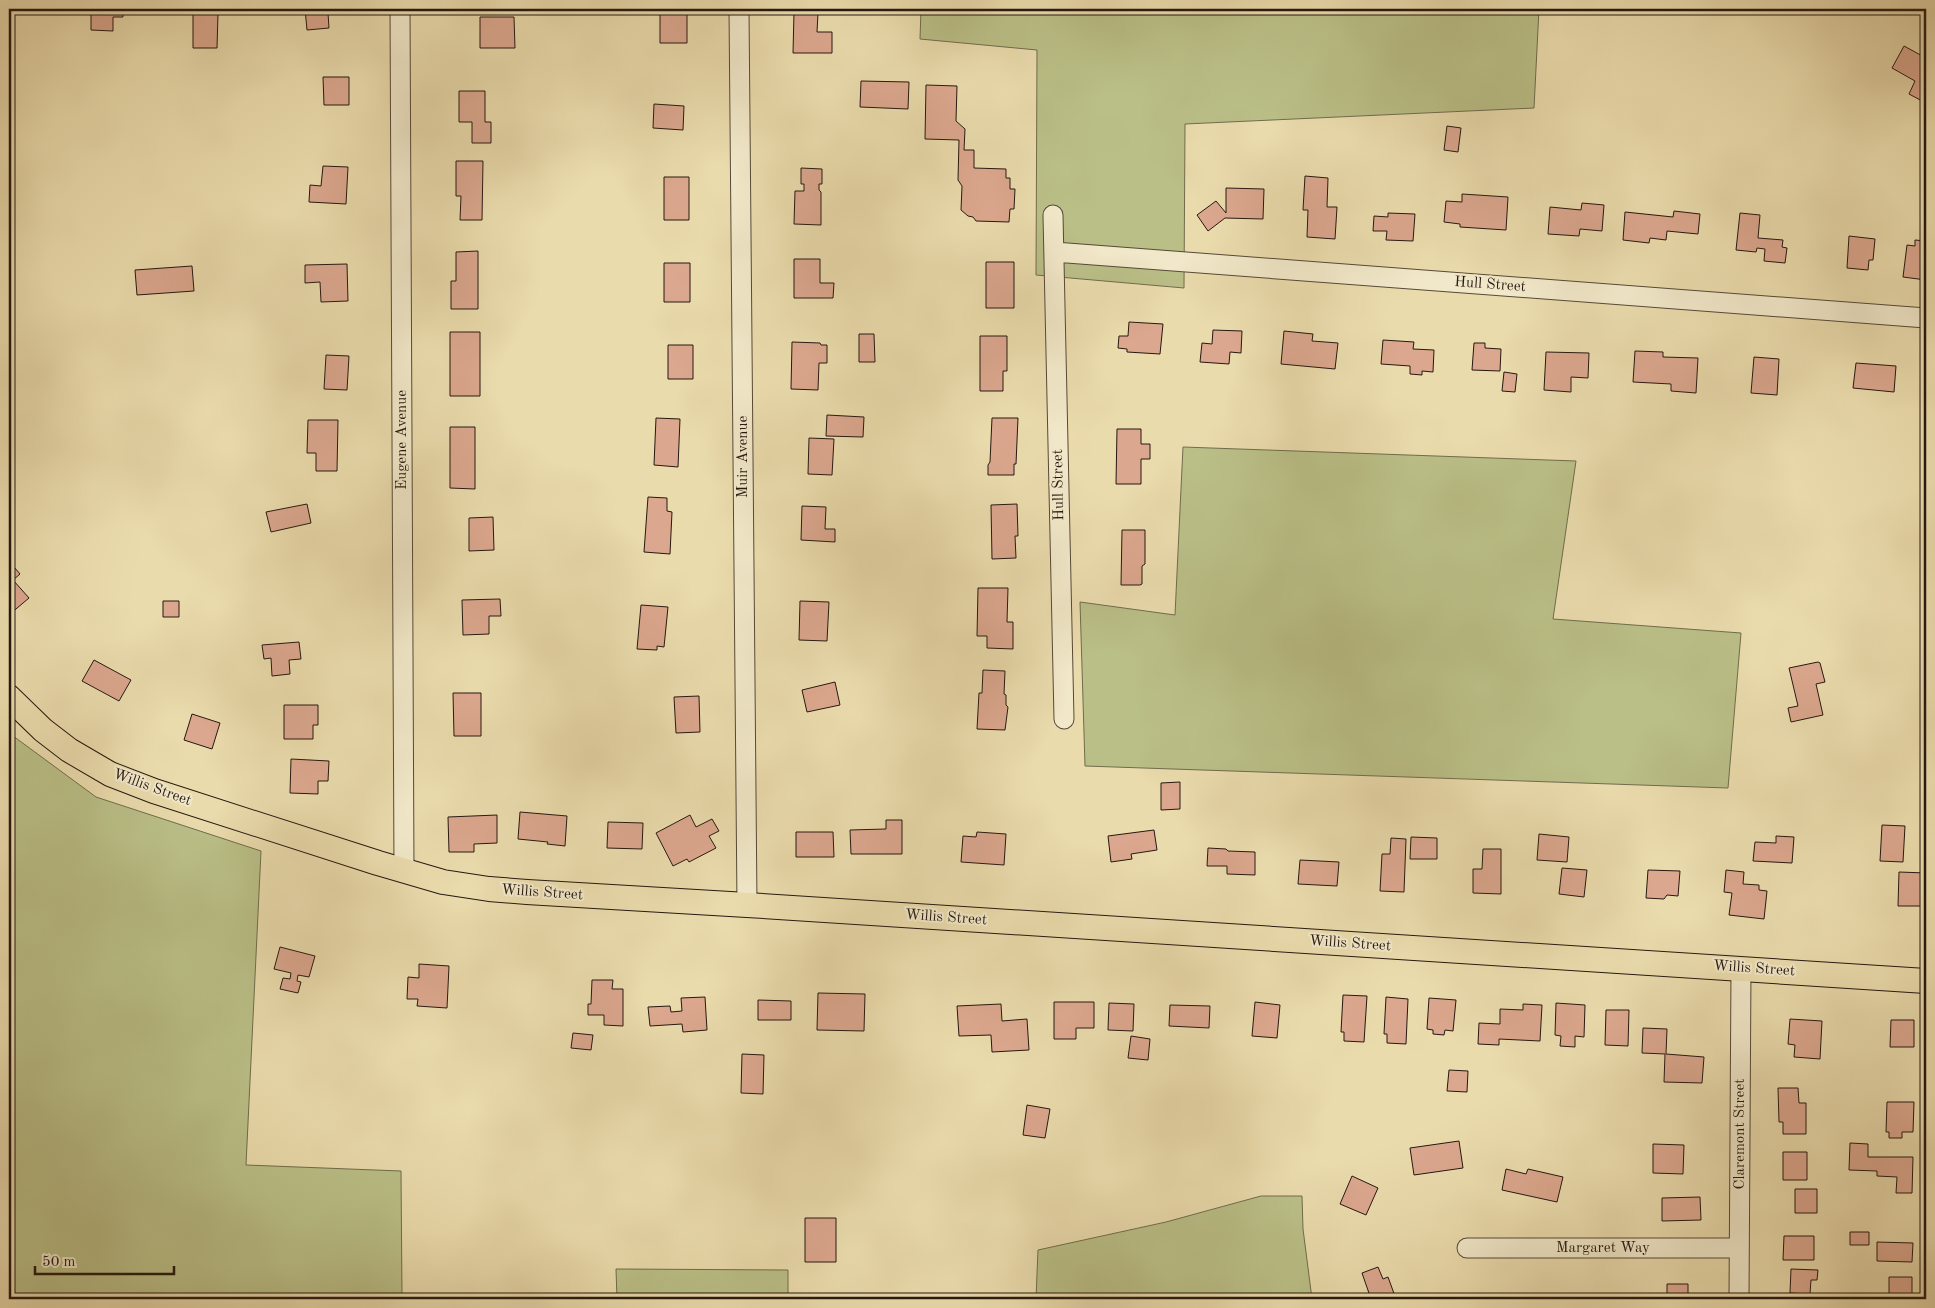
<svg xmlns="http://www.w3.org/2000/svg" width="1935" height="1308" font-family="'Old Standard TT',serif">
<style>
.green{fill:#babf87;stroke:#706c4c}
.building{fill:#dba78e;stroke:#261810}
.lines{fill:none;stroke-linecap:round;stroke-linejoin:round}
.minor-casing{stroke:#574937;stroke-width:21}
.major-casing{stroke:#261810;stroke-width:26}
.minor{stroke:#f1e8c9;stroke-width:19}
.major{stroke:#eadbac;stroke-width:24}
.labels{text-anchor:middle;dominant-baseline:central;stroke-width:4;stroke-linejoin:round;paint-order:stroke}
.street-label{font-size:15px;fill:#261810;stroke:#f1e8c9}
</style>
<rect width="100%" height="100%" fill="#eadbac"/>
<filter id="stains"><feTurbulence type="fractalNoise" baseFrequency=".004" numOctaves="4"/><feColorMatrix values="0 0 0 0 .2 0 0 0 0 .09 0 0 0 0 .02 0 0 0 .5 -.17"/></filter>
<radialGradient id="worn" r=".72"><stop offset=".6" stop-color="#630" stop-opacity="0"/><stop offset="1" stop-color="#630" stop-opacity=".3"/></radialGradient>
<path class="green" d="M921 9H1539L1534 108 1185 124 1184 288 1036 275 1037 50 920 39Z
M1183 447 1576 461 1553 619 1741 633 1728 788 1085 766 1080 602 1175 615Z
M9 733 96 797 261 851 246 1165 401 1171 402 1299H9Z
M1261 1196H1302L1303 1229 1312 1299H1036L1038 1250 1166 1222Z
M616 1269 788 1270V1299H617Z"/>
<path class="building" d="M99 9H123V17H113V31L91 30V10Z
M305 9H332V12L328 13 329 28 307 30Z
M660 9H687V43H660Z
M794 12 818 13 817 32H832V53H793Z
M193 14H218L217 48H193Z
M480 17H514L515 48H480Z
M1904 46 1926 58V103L1909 94 1915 81 1892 68Z
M323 77H349V105H324Z
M861 81 909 82 908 109 860 107Z
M926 85 957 86 956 121 965 129 964 150H974V168L1006 169V178H1010V189H1015L1014 209H1010L1009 222 976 221 973 217 968 216 961 210 962 186 958 180 959 140 925 139Z
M459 91H485V122H491V143H472V122H459Z
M654 104 684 106 683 130 653 128Z
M1447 126 1461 128 1458 152 1444 150Z
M456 161H483L482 220H460L461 196H456Z
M323 166 348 167 346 204 309 202 310 185 321 186Z
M801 168 822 169V184H819V190L821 192V225L794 224 795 191H804V184H801Z
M1305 176 1328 178 1327 207H1337L1335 239 1307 237 1308 210H1303Z
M664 177H689V220H664Z
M1226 188 1264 189 1263 219 1225 218 1208 231 1197 215 1216 201 1226 213Z
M1462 194 1508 197 1506 230 1460 227V224L1444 222 1446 201 1462 202Z
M1582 203 1604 205 1602 231 1580 229 1579 236 1548 234 1550 207 1581 210Z
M1674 211 1700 214 1698 234 1667 231 1666 240 1650 238 1649 243 1623 240 1625 212 1673 217Z
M1388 213 1415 214 1413 241 1386 240 1387 231H1373L1374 216 1388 217Z
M1740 213 1760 215 1758 238 1783 240 1782 247 1787 248 1785 263 1764 261 1765 249 1757 248 1756 252 1736 250Z
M1849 236 1875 239 1873 260H1869L1868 270 1847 268Z
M1915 240 1926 241V280L1903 277 1907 245 1915 246Z
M478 251V309H451V281H456V252Z
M794 259H820V283H834L833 298H794Z
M986 262H1014V308H986Z
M664 263H690V302H664Z
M347 264 348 301 321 302 320 282 305 283V265Z
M192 266 194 291 137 295 135 270Z
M1129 322 1163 324 1160 354 1127 352V349L1118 348 1119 336H1128Z
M1213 330 1242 331 1241 353 1230 352 1229 364 1200 362 1202 343 1212 344Z
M1284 331 1313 334 1312 341 1338 343 1335 369 1281 364Z
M450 332H480V396H450Z
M859 334H874L875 362H859Z
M980 336H1007V371H1003V391H980Z
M1383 340 1414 342 1413 349 1434 350 1433 372 1422 371V375L1410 374V366L1381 364Z
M792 342 820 343 821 345H827V363H819L818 390 791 389Z
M1474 343H1485V348L1501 349 1500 371 1472 370Z
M668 345H693V379H668Z
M1635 351 1663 352V357L1698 358 1696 393 1671 391V384L1633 382Z
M1546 352 1589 353 1588 378 1571 377V392L1544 390Z
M326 355 349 356 347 390 324 389Z
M1754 357 1779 359 1777 395 1751 393Z
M1856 363 1896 366 1894 392 1853 388Z
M1504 372 1517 374 1515 392 1502 391Z
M1923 408H1926V426H1922Z
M827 415 864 417 863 437 826 436Z
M656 418 680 419 678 467 654 465Z
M992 418H1018L1016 464H1014V475H988V465L990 462Z
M308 420H338L337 471H316V453H307Z
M450 427H475V489L450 488Z
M1117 429H1141V444H1150V459H1141V484H1116Z
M809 438 834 439 832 475 808 474Z
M648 497 667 498V511L672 512 670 554 644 552Z
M307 504 311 523 271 532 266 512Z
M1017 504 1018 536H1015L1016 558 992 559 991 505Z
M802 506 826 507 825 529H835V542L801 540Z
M493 517 494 550 469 551V518Z
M1122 530H1145V564L1142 566V584L1140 585H1121Z
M9 561 20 574 13 580 29 598 10 614Z
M978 588H1008L1007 622H1013V649L987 648V636H977Z
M500 599 501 616H489V634L463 635 462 600Z
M163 601H179V617H163Z
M800 601 829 602 827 641 799 640Z
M641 605 668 607 664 647 657 646V650L637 649Z
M299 642 301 659 289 660 290 674 272 676 271 658 264 659 262 645Z
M94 660 131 680 119 701 82 681Z
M1818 662 1820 663 1825 682 1816 684 1823 715 1791 722 1788 708 1798 706 1789 668Z
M983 670 1005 671 1004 694 1006 695V705L1008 707 1005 730 977 729 979 693H982Z
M835 682 840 705 807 712 802 690Z
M453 693H481V736H454Z
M699 696 700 732 676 733 674 697Z
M284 705H318V725H313V739H284Z
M192 714 220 723 212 749 184 740Z
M291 759 329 761 328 781H318V794L290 793Z
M1180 782V809L1161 810V783Z
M520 812 567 816 565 846 547 844 548 842 518 839Z
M497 815V843L474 844V852H449L448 817Z
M690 815 696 827 712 819 719 831 709 836 716 848 689 862 687 859 673 866 656 833Z
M886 820H902V854H851L850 830 886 829Z
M608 822 643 823 642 849 607 848Z
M1882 825 1905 826 1903 862 1880 861Z
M1154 830 1157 850 1131 854 1132 859 1111 862 1108 836Z
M796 832H833L834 857H796Z
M977 832 1006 834 1004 865 961 862 963 836 976 837Z
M1539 834 1569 837 1567 862 1537 860Z
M1776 836 1794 837 1792 863 1753 861 1755 842 1776 843Z
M1411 837 1437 838V859H1410Z
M1391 838 1406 839 1404 892 1380 891 1382 854H1390Z
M1208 848 1226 849 1228 851 1255 852V875L1227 874V866H1207Z
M1483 849H1501V894L1473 893V869H1482Z
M1300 860 1339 862 1337 886 1298 884Z
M1562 868 1587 870 1584 897 1559 894Z
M1648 870 1680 871 1678 896 1667 895 1664 899 1646 898Z
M1726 870 1744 872 1743 884 1759 885V890L1767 891 1764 919 1729 915 1732 893 1724 892Z
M1899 872 1926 873V906H1898Z
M280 947 315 956 309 977 298 975 297 981 301 982 298 993 280 989 283 978 290 979 291 973 274 969Z
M419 964 449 966 447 1008 417 1006 418 999H407L408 977 419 978Z
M592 980H613L612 989H623V1026L604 1025V1015H588V1004H591Z
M818 993 865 994 864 1031 817 1030Z
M1343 995 1367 996 1364 1042 1344 1041V1032H1341Z
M705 997 707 1030 683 1032 682 1024 650 1026 648 1007 670 1006 671 1012 682 1011 681 998Z
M1386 997 1408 999 1406 1044 1387 1043V1034H1384Z
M1429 998 1456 1000 1453 1031 1445 1030 1444 1035 1433 1034V1030L1427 1029Z
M758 1000 791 1001V1020H758Z
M1054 1002H1094V1028H1076V1039H1054Z
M1255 1002 1280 1005 1277 1038 1252 1036Z
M1109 1003 1134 1004 1133 1031 1108 1030Z
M1556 1003 1585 1005 1584 1037 1575 1036V1047L1560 1046 1561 1036 1555 1035Z
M1001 1004 1002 1021 1027 1019 1029 1050 992 1052 991 1035 959 1036 957 1006Z
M1523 1004 1542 1005 1540 1041 1499 1039V1045L1478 1044 1479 1023 1500 1024V1009L1523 1010Z
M1170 1005 1210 1006 1209 1028 1169 1026Z
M1606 1010H1629L1628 1046 1605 1045Z
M1790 1019 1822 1021 1820 1059 1794 1057 1795 1045 1788 1044Z
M1891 1020H1914V1047H1890Z
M1643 1028 1667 1029 1666 1054 1704 1057 1702 1083 1664 1082 1665 1054 1642 1053Z
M573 1033 593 1035 591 1050 571 1048Z
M1131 1036 1150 1039 1148 1060 1128 1058Z
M742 1054 764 1055 763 1094 741 1093Z
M1449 1070 1468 1071 1467 1092 1447 1091Z
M1778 1088H1798L1799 1103H1806V1134H1783V1122H1779Z
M1887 1102H1914L1913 1132H1902V1138H1889V1132H1886Z
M1027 1105 1050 1109 1045 1138 1023 1135Z
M1459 1141 1463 1168 1414 1175 1410 1148Z
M1850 1143 1868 1144V1157H1913L1912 1193H1896L1897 1177 1877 1176V1171L1849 1170Z
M1653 1144 1684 1145 1683 1174 1653 1173Z
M1783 1152H1807V1180H1783Z
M1506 1169 1526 1174 1528 1169 1563 1177 1557 1202 1502 1190Z
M1352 1176 1378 1188 1366 1215 1340 1204Z
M1795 1189H1817V1213H1795Z
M1700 1197 1701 1220 1662 1221V1198Z
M805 1218H836V1262H805Z
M1850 1232H1869V1245H1850Z
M1784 1236H1814V1260H1783Z
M1877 1242 1913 1243 1912 1262 1877 1261Z
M1378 1267 1383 1279 1388 1277 1396 1299H1371L1362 1273Z
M1791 1269 1818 1270 1817 1280H1811L1810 1294 1790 1293Z
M1889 1277H1912V1299H1889Z
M1667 1284H1688V1299H1667Z"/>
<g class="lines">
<defs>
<path id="minor" d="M400 9 404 870
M739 9 747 905
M1053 215 1064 719
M1054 252 1926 318
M1467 1248H1739
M1739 1299 1741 968"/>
<path id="major" d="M9 697 43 730 69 750 110 774 154 791 378 863 443 882 489 889 527 892 747 905 1926 981"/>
</defs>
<use href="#minor" class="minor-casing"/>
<use href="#major" class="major-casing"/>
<use href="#minor" class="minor"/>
<use href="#major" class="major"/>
</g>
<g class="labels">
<g class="street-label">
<text transform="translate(1490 285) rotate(4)">Hull Street</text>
<text transform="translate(402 440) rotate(-90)">Eugene Avenue</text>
<text transform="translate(743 457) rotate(-90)">Muir Avenue</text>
<text transform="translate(1059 485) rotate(-91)">Hull Street</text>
<text transform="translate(152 788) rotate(20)">Willis Street</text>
<text transform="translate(542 893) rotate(4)">Willis Street</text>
<text transform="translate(946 918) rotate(4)">Willis Street</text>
<text transform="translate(1350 944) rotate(4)">Willis Street</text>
<text transform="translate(1754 969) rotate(4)">Willis Street</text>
<text transform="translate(1740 1134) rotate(-90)">Claremont Street</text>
<text x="1603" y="1248">Margaret Way</text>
</g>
</g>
<rect width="1935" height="1308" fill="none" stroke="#eadbac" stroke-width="30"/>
<rect x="10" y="10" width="1915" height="1288" fill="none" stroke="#261810" stroke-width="2.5"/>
<rect x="15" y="15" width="1905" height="1278" fill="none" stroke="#261810"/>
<path d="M35 1266v8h139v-8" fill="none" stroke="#261810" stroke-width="2.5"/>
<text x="42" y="1266" font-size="15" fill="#261810" stroke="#f1e8c9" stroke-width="4" paint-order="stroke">50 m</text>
<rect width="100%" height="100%" filter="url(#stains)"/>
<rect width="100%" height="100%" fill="url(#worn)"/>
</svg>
